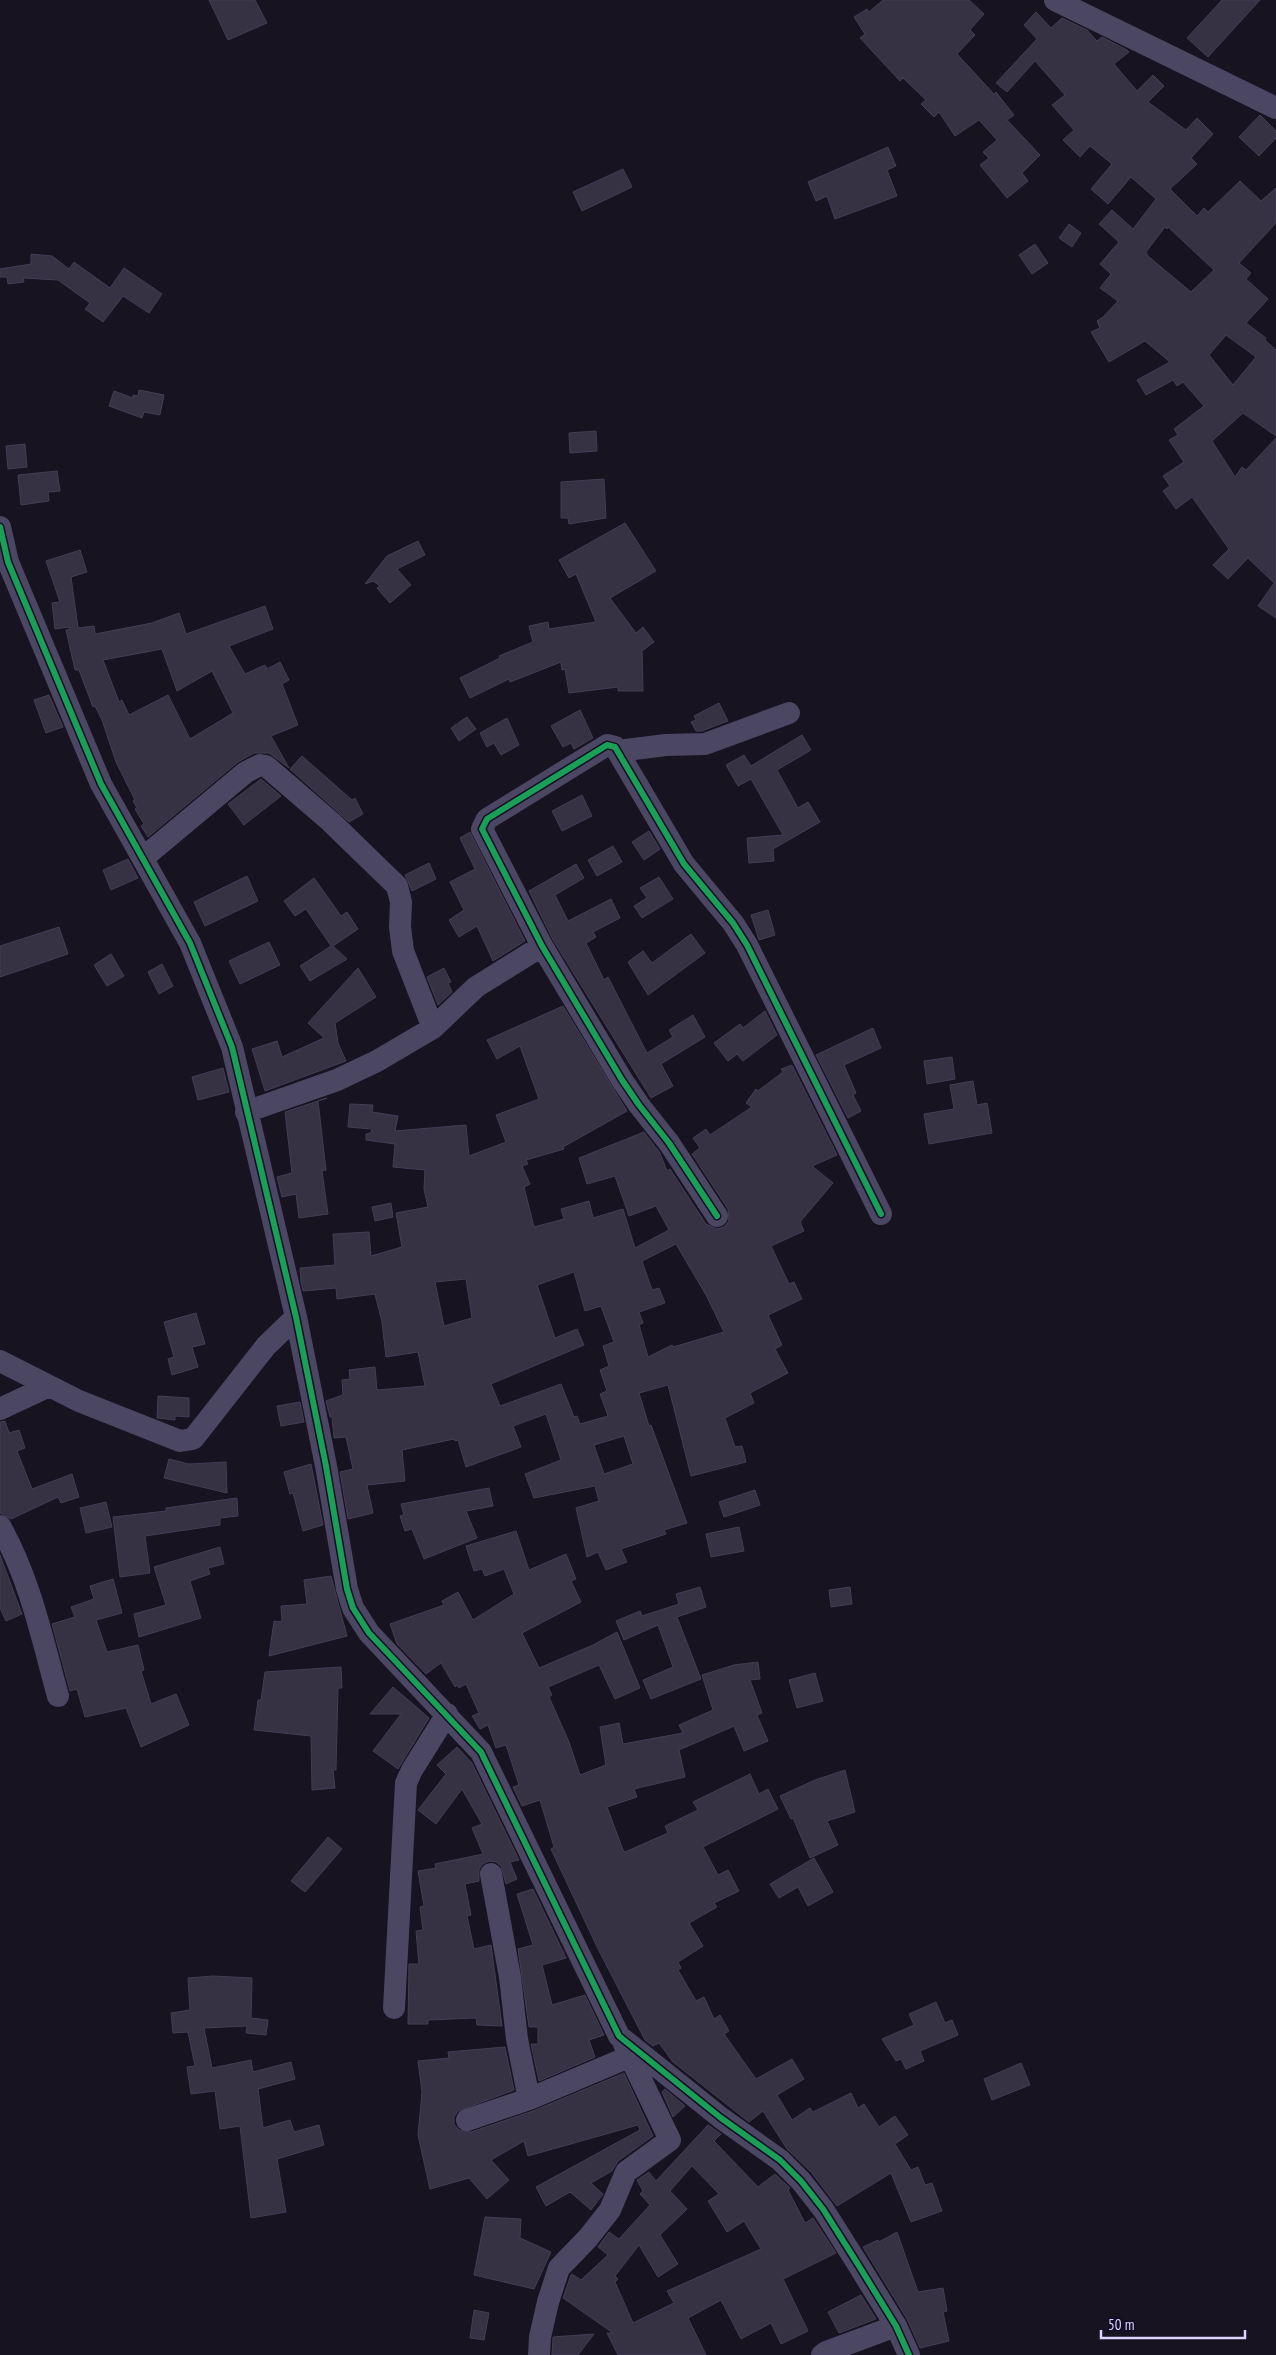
<svg xmlns="http://www.w3.org/2000/svg" width="1276" height="2355" font-family="'PT Sans Narrow',sans-serif">
<style>
.building{fill:#363143;stroke:#433d56;fill-rule:evenodd}
.lines{fill:none;stroke-linecap:round;stroke-linejoin:round}
.street{stroke:#4b4763;stroke-width:22}
.cycleway-casing{stroke:#140d27;stroke-width:9}
.cycleway{stroke:#1a9f57;stroke-width:6}
</style>
<rect width="100%" height="100%" fill="#171321"/>
<path class="building" d="M209 0H255L267 23 228 40Z
M883 0H969L984 14 970 30 975 35 957 54 994 94 996 92 1014 115 1007 120 1040 155 1022 173 1028 181 1007 198 980 165 989 158 983 152 997 140 979 120 955 136 939 112 934 117 921 104 926 100 903 78 900 81 860 38 865 34 854 17 867 9 869 12Z
M1222 0H1260L1208 57 1187 38Z
M1036 12 1051 28 1062 18 1087 30 1097 41 1102 37 1127 50 1129 52 1114 64 1137 91 1153 75 1164 86 1148 102 1186 130 1197 118 1213 134 1191 158 1197 164 1170 189 1197 216 1204 208 1208 212 1240 181 1261 201 1276 188V223L1239 263 1251 273 1246 279 1268 299 1246 323 1266 338 1265 340 1276 350V436L1243 413 1212 441 1235 477 1242 467 1246 470 1276 438V618L1258 606 1274 583 1248 558 1228 579 1213 565 1229 549 1192 497 1176 509 1163 491 1170 486 1163 476 1184 462 1169 440 1178 435 1174 429 1204 406 1183 382 1177 386 1173 380 1146 395 1137 380 1170 362 1145 341 1109 362 1091 332 1100 328 1097 321 1103 317 1118 301 1100 288 1111 274 1100 264 1119 242 1099 224 1112 210 1133 229 1156 199 1131 177 1108 204 1091 189 1112 164 1090 146 1080 157 1063 140 1074 130 1052 105 1065 95 1035 61 1007 92 996 83 1037 39 1024 25ZM1165 227 1167 229 1168 227 1214 270 1191 292 1148 256 1146 252ZM1226 335 1256 357 1233 385 1209 355Z
M1260 115 1276 131V138L1259 156 1239 137Z
M888 147 896 166 887 170 897 196 835 219 827 196 816 201 808 182Z
M623 169 632 187 582 211 573 192Z
M1069 224 1081 233 1072 247 1059 238Z
M1035 244 1048 263 1032 274 1019 255Z
M31 254 52 256 69 269 74 262 110 288 124 268 162 294 149 313 123 296 103 322 85 309 90 303 58 280 23 278 24 282 8 284 7 277H0V269L31 264Z
M139 390 164 395 160 415 144 412 142 418 109 406 114 391 133 398V395L138 396Z
M596 431 597 451 570 453 569 433Z
M25 444 27 467 8 469 6 446Z
M57 471 60 491 48 492 49 501 21 505 18 475Z
M604 479 606 518 569 524 568 518H561V482Z
M625 523 656 571 610 598 636 633 643 627 654 642 642 651 643 691H618V687L569 693 565 669 562 670 561 662 510 682 509 679 470 698 460 678 500 658 499 656 533 642 529 626 548 622 549 629 596 622 576 574 569 578 559 560Z
M418 541 425 555 397 569 411 585 390 603 377 588 380 586 373 581 365 584 387 556Z
M80 550 87 572 71 577 78 628 94 626 95 634 152 623 179 613 186 634 265 606 273 629 229 646 245 674 265 665 267 669 280 662 289 680 282 684 298 725 271 736 289 768 269 753H254L238 762 148 837 141 826 144 824 135 809 137 808 133 801 135 800 116 762 102 720 95 706 93 707 79 670H75L66 630H69V627L55 629 52 603 60 602 46 561ZM162 649 177 691 212 671 233 713 190 739 168 695 129 715 122 700 119 702 103 660Z
M49 695 63 727 46 733 34 700Z
M719 703 728 721 702 731H696L691 722 696 720 694 716Z
M580 710 593 738 574 749 571 743 563 747 551 726Z
M467 717 476 729 459 741 451 728Z
M507 718 519 745 501 755 494 743 487 747 480 733Z
M802 735 811 750 777 770 798 808 808 802 820 822 773 849 774 861 749 863 747 838 783 835 751 779 738 786 726 765 744 755 751 766Z
M302 756 352 800 355 798 363 814 349 822 290 769Z
M261 779 281 796 244 825 228 804Z
M582 795 592 816 562 831 552 811Z
M649 831 660 849 644 860 632 842Z
M470 832 525 941 493 961 477 926 459 937 449 920 464 910 450 882 475 869 460 838Z
M613 846 622 862 597 876 588 860Z
M128 859 138 878 111 890 103 870Z
M429 863 436 879 412 891 405 875Z
M576 864 584 878 555 895 568 921 611 899 620 918 593 932 596 937 586 943 604 980 608 977 647 1053 673 1037 669 1030 693 1015 705 1037 661 1064 673 1086 651 1098 553 940 529 891Z
M247 876 258 901 205 926 194 902Z
M659 877 673 899 642 918 634 906 647 898 640 888Z
M314 878 341 916 347 912 358 929 333 946 347 959 310 981 300 966 331 946 306 909 295 916 284 901Z
M768 910 775 935 759 940 751 915Z
M59 927 68 954 0 977V946Z
M691 934 705 953 648 995 628 962 643 951 652 963Z
M269 942 280 965 240 984 229 961Z
M111 954 124 976 107 986 94 965Z
M162 964 173 986 159 994 148 972Z
M358 968 376 997 335 1023 338 1043 346 1061 265 1091 252 1049 277 1041 282 1057 324 1038 308 1023Z
M444 968 451 982 448 983 452 992 438 1005 427 977Z
M563 1006 627 1111 563 1147 564 1149 526 1160 528 1164 522 1166 530 1184 524 1187 534 1227 564 1219 561 1209 589 1201 593 1218 623 1209 635 1248 669 1230 656 1206 629 1216 615 1176 587 1184 579 1158 644 1132 660 1153 667 1171 670 1169 706 1224 717 1229 724 1227 729 1221 728 1209 692 1154 700 1148 693 1138 706 1129 710 1135 752 1107 746 1103 756 1089 758 1091 783 1072 781 1069 792 1065 837 1155 812 1166 833 1183 800 1222 804 1231 771 1246 789 1284 794 1282 802 1299 768 1315 782 1345 775 1349 788 1373 750 1393 754 1403 725 1418 735 1447 742 1446 746 1462 691 1476 668 1385 639 1393 649 1426 651 1425 687 1523 664 1530 666 1534 621 1549 627 1562 606 1570 598 1552 587 1557 576 1508 599 1501 595 1486 534 1498 525 1474 561 1460 546 1414 513 1426 521 1447 466 1467 458 1440 455 1441 454 1439 402 1450 405 1481 367 1485 373 1513 348 1519 340 1472 353 1469 346 1437 334 1438 332 1417H330L326 1401 343 1395 342 1380 350 1379 349 1370 375 1367 377 1390 425 1386 418 1352 386 1357 382 1322 375 1294 337 1299 336 1288 303 1291 301 1282 300 1268 335 1265 333 1234 369 1232 371 1256 402 1247 396 1213 428 1207 424 1189 425 1170 393 1167 395 1144 366 1140V1134L371 1133 372 1129 348 1127 350 1104 373 1105 372 1112 398 1116 395 1131 466 1125 469 1156 506 1142 496 1115 539 1099 520 1046 497 1059 487 1040ZM676 1244 706 1295 724 1332 673 1347 672 1345 648 1357 639 1325 643 1323 639 1312 665 1303 659 1288 652 1290 642 1261ZM574 1272 585 1311 601 1306 614 1342 603 1346 609 1366 600 1370 607 1391 600 1394 608 1416 580 1424 577 1416 574 1417 561 1384 500 1406 491 1384 584 1345 577 1329 555 1338 537 1285ZM466 1279 472 1318 444 1326 435 1282ZM624 1436 633 1464 604 1474 594 1445Z
M765 1011 777 1035 743 1061 737 1054 728 1061 714 1043 740 1024 743 1028Z
M873 1028 881 1048 844 1065 856 1093 853 1095 861 1111 848 1118 816 1055Z
M952 1057 955 1079 927 1084 924 1061Z
M223 1068 229 1092 198 1100 192 1077Z
M973 1081 977 1105 987 1103 992 1133 929 1144 924 1114 954 1109 950 1085Z
M327 1098 318 1101 326 1170 322 1171 328 1214 299 1218 296 1194 282 1197 277 1177 292 1173 285 1112Z
M391 1203 393 1217 375 1221 372 1207Z
M196 1313 205 1344 192 1347 198 1367 172 1375 168 1359 174 1357 164 1322Z
M158 1396 189 1398V1417L175 1416V1420L157 1418Z
M300 1402 304 1422 281 1426 277 1406Z
M5 1421 9 1433 19 1430 25 1448 17 1451 32 1489 72 1474 79 1497 61 1503 58 1497 11 1519 0 1513V1422Z
M169 1459 189 1464 226 1462 227 1493 164 1478Z
M311 1464 323 1525 303 1531 293 1493 290 1494 284 1472Z
M489 1488 493 1506 466 1511 477 1538 424 1559 412 1529 405 1531 400 1516 404 1515 401 1504Z
M755 1490 760 1505 724 1517 719 1502Z
M237 1498 238 1516 220 1518V1525L145 1536 150 1573 120 1577 113 1517 166 1511V1508Z
M106 1502 112 1527 86 1533 80 1508Z
M739 1527 744 1551 711 1557 706 1534Z
M516 1531 529 1570 566 1554 576 1579 571 1581 581 1602 522 1633 539 1668 593 1645 617 1632 640 1688 615 1699 599 1665 548 1687 552 1695 549 1697 569 1742 580 1775 606 1765 600 1727 619 1723 623 1744 683 1733 679 1725 713 1710 702 1675 734 1665 758 1662 760 1679 750 1680 762 1713 757 1715 768 1741 744 1751 734 1726 679 1750 685 1777 634 1789 637 1797 607 1807 623 1850 625 1852 668 1833 665 1826 698 1810 693 1802 750 1774 759 1794 768 1789 778 1809 703 1847 718 1875 728 1870 739 1891 714 1903 717 1907 689 1923 703 1946 678 1962 681 1968 678 1970 696 2001 704 1997 714 2019 720 2015 729 2031 724 2034 756 2079 792 2059 804 2079 777 2095 792 2120 810 2108 813 2112 851 2093 858 2108 864 2104 879 2127 895 2116 908 2135 895 2144 911 2170 918 2167 925 2185 932 2183 942 2211 911 2222 891 2173 837 2206 811 2172 787 2149 763 2111 749 2122 673 2062 659 2043 653 2046 645 2040 598 1949 551 1849 554 1847 540 1800 522 1806 513 1787 519 1785 506 1745 496 1748 488 1725 480 1729 472 1716 479 1713 466 1684 459 1688 457 1685 455 1687 441 1663 426 1674 397 1644 390 1624 444 1605 442 1601 458 1592 473 1620 514 1594 504 1569 485 1576 482 1569 474 1571 466 1546Z
M220 1547 224 1564 208 1568 210 1574 190 1581 201 1618 139 1637 134 1614 166 1605 154 1567Z
M0 1555 22 1614 6 1621 0 1608Z
M331 1576 347 1636 269 1656 274 1621 282 1622 281 1606 307 1604 304 1580Z
M113 1579 122 1613 96 1620 107 1652 138 1645 144 1670 141 1671 151 1704 176 1694 189 1725 141 1747 126 1708 85 1717 77 1689 70 1691 52 1624 75 1617 71 1607 94 1599 90 1586Z
M700 1587 706 1607 677 1617 701 1679 651 1699 643 1680 673 1667 658 1625 624 1640 616 1621 640 1611 642 1616 679 1604 676 1594Z
M850 1587 852 1604 831 1607 829 1590Z
M341 1667 342 1688H338L336 1770H333L335 1788 312 1790 311 1736 254 1730 258 1700H261L265 1672Z
M815 1673 823 1701 797 1708 789 1680Z
M393 1687 429 1718 398 1769 373 1751 401 1714H370Z
M457 1747 472 1763 519 1860 510 1862 517 1879 506 1884 501 1866 496 1862 489 1861 483 1864 479 1869V1881L465 1884 471 1915 467 1916 474 1949 491 1945 502 2026 477 2025 476 2018 428 2020V2024H408L409 1964H419L416 1931 423 1930 420 1907 424 1906 418 1871 436 1868 435 1864 483 1854 472 1828 482 1824 462 1789 436 1824 418 1810 446 1774 437 1765Z
M845 1770 855 1812 827 1821 838 1845 810 1858 793 1818 791 1819 780 1796 815 1780Z
M328 1837 342 1849 305 1892 291 1881Z
M814 1858 833 1892 808 1906 798 1887 779 1898 770 1884Z
M533 1889 566 1958 542 1965 552 2005 585 1995 604 2035 589 2040 595 2057 539 2081 531 2044H538V2027H529L518 1949 533 1945 517 1894Z
M213 1976 252 1978 251 2018 268 2020 266 2035 246 2033 247 2026 204 2028 212 2068 251 2060 253 2072 291 2062 295 2079 258 2089 263 2128 290 2120 294 2132 319 2125 324 2145 277 2159 286 2212 251 2218 240 2126 220 2129 215 2091 191 2094 187 2067 195 2066 188 2032 173 2033 171 2013 190 2010 188 1978Z
M936 2002 945 2023 952 2020 958 2035 920 2051 924 2061 906 2069 901 2059 896 2061 882 2039 914 2025 909 2014Z
M505 2047 514 2090 458 2111 454 2117V2124L459 2130 471 2132 533 2111 624 2073 653 2136 618 2161 612 2171 591 2183 603 2194 591 2210 570 2192 546 2206 536 2187 640 2130 638 2125 528 2156 524 2141 491 2160 509 2180 487 2199 469 2178 430 2189 418 2135 422 2092 418 2061 449 2058 448 2052Z
M1021 2063 1030 2085 992 2100 984 2079Z
M665 2089 685 2106 673 2117 662 2092Z
M708 2125 721 2134 714 2141 758 2187 775 2174 790 2188 788 2190 805 2223 813 2218 836 2253 783 2279 808 2331 781 2344 771 2323 741 2339 721 2300 688 2318 706 2355H618L607 2333H613L563 2298 571 2275 572 2274 581 2280 608 2255 598 2247 609 2232 619 2239 650 2205 640 2194 643 2191 637 2180 649 2172 656 2181ZM692 2166 719 2194 708 2201 727 2232 744 2221 761 2249 667 2291 674 2303 633 2323 615 2282 618 2279 615 2276 639 2245 658 2277 678 2264 660 2235 687 2209 670 2191Z
M485 2217 521 2219 520 2238 551 2252 534 2289 474 2275Z
M897 2232 918 2292 943 2288 947 2311 943 2312 949 2341 920 2348 907 2319 863 2247 878 2240 879 2242Z
M861 2295 876 2319 839 2333 828 2312Z
M474 2310 489 2313 484 2340 470 2338Z
M594 2334 578 2355H552L553 2337Z"/>
<g class="lines">
<path class="street" d="M1055 0 1276 108
M0 527 8 562 101 784 190 943 232 1047 296 1317 326 1466 347 1589 353 1608 369 1633 481 1752 619 2036 721 2118 780 2160 801 2181 823 2209 859 2266 896 2326 909 2355
M618 751 666 745 705 744 789 713
M143 858 246 772 260 765 266 766 331 822 397 886 401 902 400 927 403 951 433 1028
M246 1112 337 1080 377 1061 433 1028 476 987 542 946
M717 1216 669 1143 639 1105 622 1080 542 946 482 829 487 819 607 745 615 747 684 864 733 923 747 945 881 1214
M0 1361 79 1401 180 1441 193 1439 266 1346 296 1317
M0 1409 47 1387
M0 1526C30 1579 42 1638 58 1696
M491 1874 510 1977 517 2039 529 2099
M394 2008 406 1783 412 1770 447 1714
M467 2120 529 2099 631 2056
M539 2355 540 2337 548 2302 559 2268 588 2238 610 2210 626 2172 670 2140 624 2044
M822 2355 826 2352 896 2326"/>
<defs>
<path id="cycleway" d="M0 527 8 562 101 784 190 943 232 1047 296 1317 326 1466 347 1589 353 1608 369 1633 481 1752 619 2036 721 2118 780 2160 801 2181 823 2209 859 2266 896 2326 909 2355
M717 1216 669 1143 639 1105 622 1080 542 946 482 829 487 819 607 745 615 747 684 864 733 923 747 945 881 1214"/>
</defs>
<use href="#cycleway" class="cycleway-casing"/>
<use href="#cycleway" class="cycleway"/>
</g>
<path d="M1101 2330v8h144v-8" fill="none" stroke="#dcd3ff" stroke-width="2.5"/>
<text x="1108" y="2330" font-size="15" fill="#dcd3ff" stroke="#140d27" stroke-width="4" paint-order="stroke">50 m</text>
</svg>
